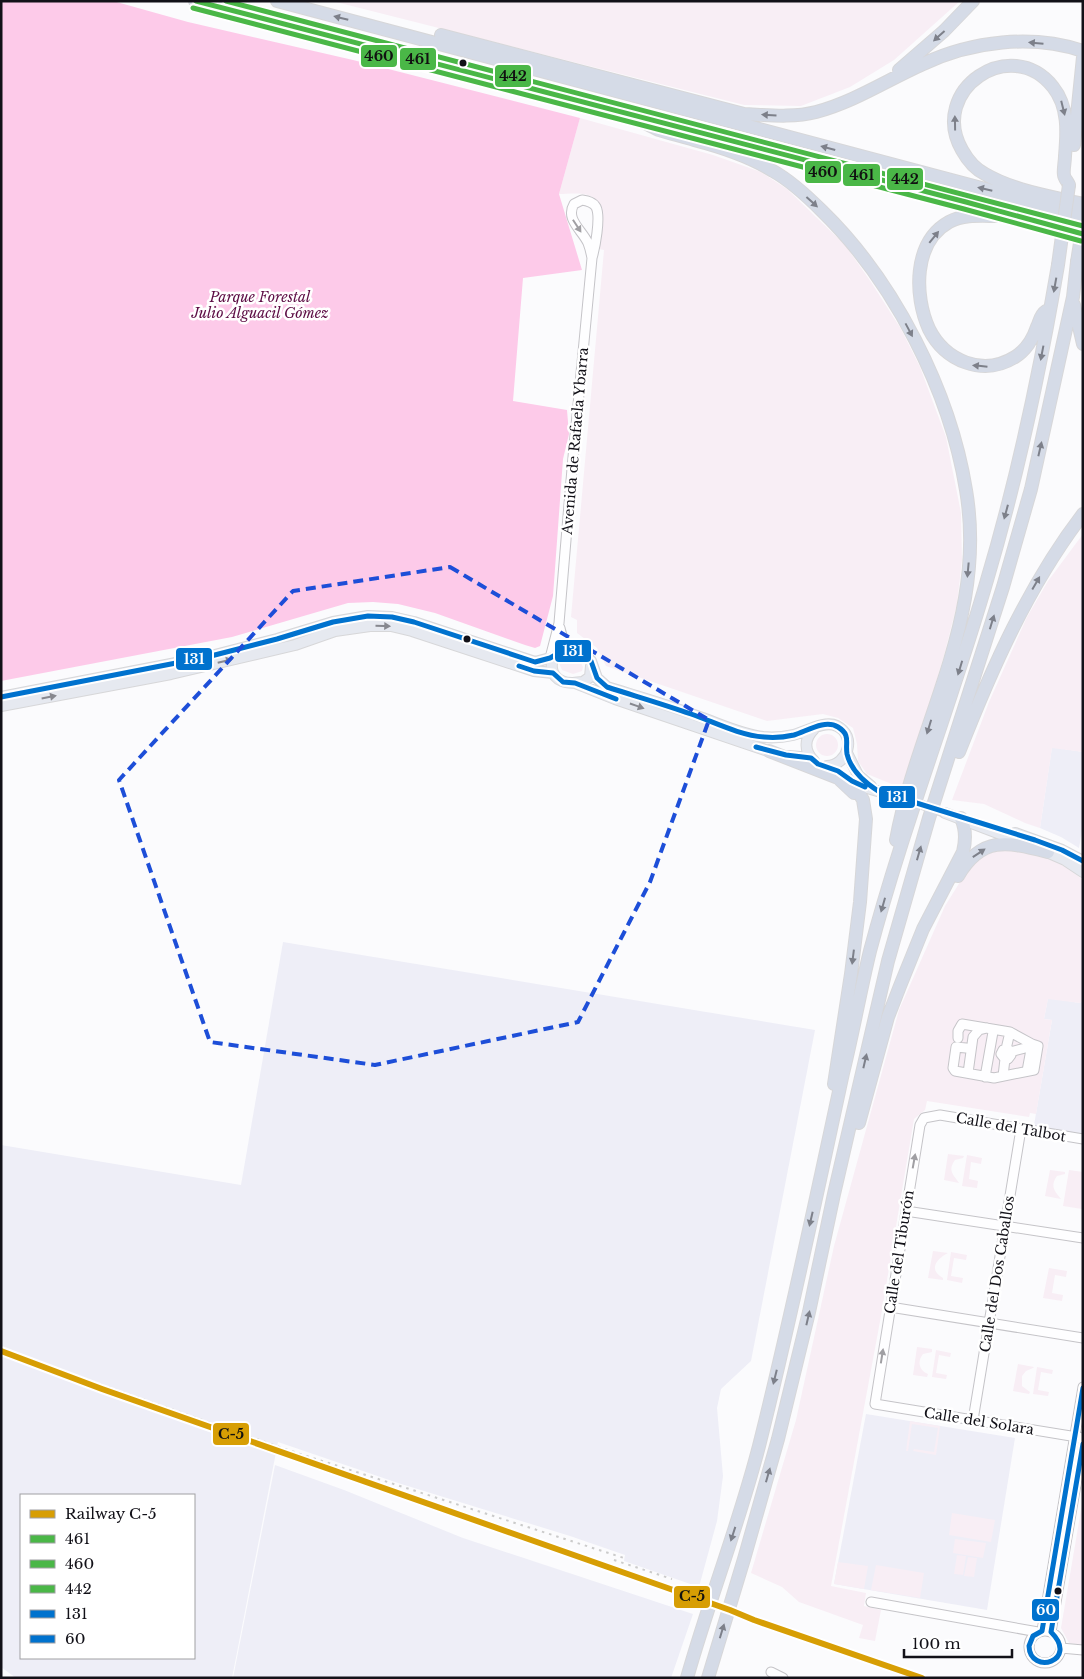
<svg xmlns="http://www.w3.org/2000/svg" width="1084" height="1679" font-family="'Libre Baskerville',serif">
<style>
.built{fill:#eeeef7;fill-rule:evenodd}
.green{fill:#f8eef5}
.forest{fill:#fdcae9}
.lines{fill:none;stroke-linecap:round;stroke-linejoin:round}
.major-tunnel{stroke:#d8d8db;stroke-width:10;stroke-dasharray:10 5;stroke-linecap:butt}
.minor-casing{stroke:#c5c4c8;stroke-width:11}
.major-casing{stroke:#d7d7d9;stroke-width:12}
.highway-casing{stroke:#d7d7d9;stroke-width:14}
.minor{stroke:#fefeff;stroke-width:9}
.major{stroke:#e6e9f0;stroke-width:10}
.highway{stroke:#d5dbe7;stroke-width:12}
.rail{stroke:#cbcbcb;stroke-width:2;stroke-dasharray:2.5 5;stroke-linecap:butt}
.highway-bridge-casing{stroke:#d7d7d9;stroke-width:14;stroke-linecap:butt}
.highway-bridge{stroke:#d5dbe7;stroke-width:12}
.bus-1-casing{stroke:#fff;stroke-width:9}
.bus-2-casing{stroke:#fff;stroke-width:9}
.bus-3-casing{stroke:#fff;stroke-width:9}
.bus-4-casing{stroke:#fff;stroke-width:9}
.bus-5-casing{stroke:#fff;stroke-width:9}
.bus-1{stroke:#4ab747;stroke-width:5}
.bus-2{stroke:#4ab747;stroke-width:5}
.bus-3{stroke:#4ab747;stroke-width:5}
.bus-4{stroke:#0072ce;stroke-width:5}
.bus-5{stroke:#0072ce;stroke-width:5}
.rail-1-casing{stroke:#fff;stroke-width:10}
.rail-1{stroke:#d79e04;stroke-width:6}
.oneway{fill:#7d808a}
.oneway2{fill:#a09fa3}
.oneway3{fill:#87888f}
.marked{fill:none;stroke:#1d4ed8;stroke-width:4;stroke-dasharray:10 6;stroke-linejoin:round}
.bus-dot{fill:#121118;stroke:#fff;stroke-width:2}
.labels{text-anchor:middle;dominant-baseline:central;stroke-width:5;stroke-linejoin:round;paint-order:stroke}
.park-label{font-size:14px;font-style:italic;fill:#5d0d45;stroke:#fff}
.street-label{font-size:14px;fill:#121118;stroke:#fff}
.line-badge{stroke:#fff;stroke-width:2}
.badge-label{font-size:14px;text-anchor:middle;font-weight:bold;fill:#fff}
.pale-badge-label{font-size:14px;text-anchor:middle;font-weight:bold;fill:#111}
</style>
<rect width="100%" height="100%" fill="#fbfbfd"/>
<path class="built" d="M1052 747 1083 752V825L1079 848 1061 837 1040 828Z
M283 942 815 1030 751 1361 721 1389 717 1408 723 1476 717 1521 699 1587 624 1561 625 1555 570 1536 398 1483 278 1442 232 1678H16L1 1667V1145L241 1185ZM194 1495V1658H21V1495Z
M1048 998 1080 1003 1083 1000V1139L1033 1131 1052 1020 1044 1019Z
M866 1414 1015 1438 987 1610 834 1584Z
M275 1465 344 1490 463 1538 693 1614 671 1678H233Z"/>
<path class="green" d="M332 1H960L894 60 850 87 801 106 744 105Z
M580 118 713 155 761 172 787 189 845 245 871 282 901 329 920 367 946 437 961 513 962 560 957 604 945 652 904 789 867 774 858 761 857 744 853 728 838 718 823 714 767 721 606 666 597 648 577 633V620L571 617 604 250 599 249C601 234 610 203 590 196 582 192 568 194 559 194Z
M1083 534V752L1052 748 1040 828 1025 823 984 804 952 800 989 702 1027 617 1048 581Z
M566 657C573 657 580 659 583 667L582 671 573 674 562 670 559 663 561 659Z
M816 745a11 11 0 1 1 22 0a11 11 0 1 1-22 0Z
M995 848C1032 854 1053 854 1083 880V1000L1080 1003 1048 999 1044 1019 1052 1020 1036 1114 1030 1113 1029 1117 927 1101 925 1110 914 1119 881 1316 831 1586 866 1593 864 1606 881 1610 875 1641 859 1638 863 1625 799 1602 782 1587 751 1573 796 1420 834 1246 899 1010 945 906 970 866Z
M948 1154 964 1156 963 1158 955 1160C947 1171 954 1175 959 1183L944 1180Z
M967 1155 982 1158 981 1164 971 1162 969 1179 978 1181 977 1188 962 1186Z
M1050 1170 1065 1172V1174L1057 1176C1049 1187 1056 1192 1061 1199L1045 1196Z
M1069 1170 1083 1172 1082 1209 1063 1206Z
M933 1251 948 1253C938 1258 927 1269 943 1278V1280L928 1278Z
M951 1252 967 1255 966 1260 954 1258 951 1276 963 1278 962 1283 947 1280Z
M1049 1268 1067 1271 1066 1277 1055 1275 1052 1293 1063 1295 1062 1301 1043 1298Z
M917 1347 932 1349V1352L923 1354C917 1362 919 1370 928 1374L927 1377 913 1375Z
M936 1350 951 1353 950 1357 939 1355 936 1373 947 1375 946 1379 932 1377Z
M1018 1364 1034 1367 1033 1368 1026 1371 1022 1376V1386L1030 1392 1029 1394 1013 1391Z
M1037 1367 1053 1370 1052 1374 1041 1372 1038 1390 1049 1392 1048 1396 1033 1394Z
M910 1421 940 1426 936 1455 913 1451 914 1449 934 1452 938 1428 912 1424 908 1451H906Z
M1083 1498V1645L1069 1643 1061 1628Z
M952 1513 995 1520 991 1542 949 1535Z
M955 1539 986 1543 983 1558 953 1553Z
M957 1555 966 1556 963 1575 954 1574Z
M968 1557 977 1558 974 1577 964 1576Z
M838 1562 868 1566 864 1589 834 1584Z
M876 1565 924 1573 920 1598 871 1590Z"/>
<path class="forest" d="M1 1H113L188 22 353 60 580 118 559 194 582 270 523 278 513 401 567 410 569 434 563 459 553 596 540 646 535 648 525 645 435 613 398 604 373 602 348 603 232 637 1 681Z"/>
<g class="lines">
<path class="major-tunnel" d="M908 800 945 813"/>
<defs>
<path id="minor" d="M560 628C562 639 566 644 576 651
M550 658 559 623 573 457 592 258C595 248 601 217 596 207 593 202 588 201 582 200L574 204C565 219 582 230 588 243 590 248 591 253 592 258
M1010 1032 1032 1044 1027 1071
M958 1038V1031L962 1024 1010 1032 1006 1049
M966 1048 956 1047 953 1068 955 1071 994 1078 1034 1070 1038 1046 1032 1044 1029 1047 1010 1052
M968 1073 973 1037 979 1030 987 1028
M1003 1076 1005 1059 1001 1054 1003 1050H1009L1011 1055 1008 1059H1005
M985 1077 993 1032
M1083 1139 940 1115 924 1118 920 1125 875 1404 1083 1438
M906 1211 1083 1238
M890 1307 1083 1338
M973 1420 1021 1129
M871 1602 1038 1632
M1029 1647a16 16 0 1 1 32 0a16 16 0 1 1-32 0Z
M1042 1631 1083 1387
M1051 1632 1083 1443
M1061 1648 1083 1650
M771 1672 783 1678"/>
<path id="major" d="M557 653C549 662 550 676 562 681 568 684 576 683 583 682L590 677 591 666
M575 683 615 699 774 753
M1 697 207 657 277 639 333 622 368 616 392 617 414 622 535 662 550 658 566 649 582 653 587 657 591 661 597 678 607 687C636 696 665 704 694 715 716 722 739 734 763 737 773 738 784 737 793 735 806 732 824 720 837 726 857 736 848 765 827 766
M1 706 171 674 295 645 335 631 370 626H391L412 631 534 671 553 673
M847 753 858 775 871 786
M789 756 811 758
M814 761C804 751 804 739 814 729
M850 780 864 787 901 798
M945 813 1024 843
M1015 833 1062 850 1083 861
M1042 850 1065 860 1083 872"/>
<path id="highway" d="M195 1 638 117
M277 1 1083 215
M441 35 744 114C767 115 793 118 816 112 854 102 887 80 923 64 972 41 1032 34 1083 51
M899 70 944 31 973 1
M631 116C640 120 650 126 659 130 670 134 683 136 694 140 721 147 749 156 773 171 791 181 807 196 822 211 894 281 950 391 966 490 972 525 971 563 965 598 951 680 911 758 896 840
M710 136 966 202 1083 234
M1074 145 1083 57
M1069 185C1068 182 1064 178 1064 175 1063 170 1065 162 1065 156 1067 133 1069 107 1053 87 1011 34 928 90 962 150 967 159 975 169 985 174 1014 191 1051 196 1083 204
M998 216C982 216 964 214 949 222 913 242 914 296 929 329 945 361 983 377 1015 357 1025 351 1033 339 1037 327 1040 321 1040 315 1046 311
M1074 305 1083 344
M769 751 838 778 854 793
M959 752C992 668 1028 586 1083 514
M958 876C982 835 1008 842 1048 852
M834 1084 851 974 860 902 866 819 863 800 852 781
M859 1123 888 1017 900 986 923 929 963 852C966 840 966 829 961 818
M687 1678C709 1600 739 1524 759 1446 790 1323 816 1198 843 1073 853 1033 860 992 870 951 903 826 951 705 987 580 1018 476 1040 371 1058 265
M708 1678 744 1559 778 1439 809 1312 834 1194 888 961 929 818 1003 587 1031 489 1073 297 1077 262"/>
</defs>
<use href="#minor" class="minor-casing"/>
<use href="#major" class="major-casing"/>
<use href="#highway" class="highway-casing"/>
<use href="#minor" class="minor"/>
<use href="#major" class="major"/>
<use href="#highway" class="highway"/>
<path class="rail" d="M1 1352 74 1375 288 1450 624 1558
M614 1560 672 1579"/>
<defs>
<path id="highway-bridge" d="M1077 262 1083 224
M1058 265 1069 185"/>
</defs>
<use href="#highway-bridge" class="highway-bridge-casing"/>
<use href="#highway-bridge" class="highway-bridge"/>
<defs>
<path id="bus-1" d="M196 1 966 202 1083 234"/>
<path id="bus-2" d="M193 8 964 209 1081 241"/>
<path id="bus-3" d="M226 1 1083 226"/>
<path id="bus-4" d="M519 666 534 671 553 673 563 682 575 683 616 699
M1 697 207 657 277 639 333 622 368 616 392 617 414 622 535 662 550 658 566 649 582 653 587 657 591 661 597 678 607 687C635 696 663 704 691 714 714 722 739 735 764 737 773 738 785 737 794 735 807 731 825 719 838 727 851 735 845 742 847 754 851 771 864 782 878 791L1035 840 1062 850 1083 861
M756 747 786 755 811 758 818 764 838 771 852 781 865 787"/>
<path id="bus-5" d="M1083 1388 1042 1631 1033 1636 1029 1646C1030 1676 1080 1661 1051 1632L1083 1444"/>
</defs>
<use href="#bus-1" class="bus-1-casing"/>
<use href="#bus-2" class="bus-2-casing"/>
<use href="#bus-3" class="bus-3-casing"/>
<use href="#bus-4" class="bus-4-casing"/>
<use href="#bus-5" class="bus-5-casing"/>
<use href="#bus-1" class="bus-1"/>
<use href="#bus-2" class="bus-2"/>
<use href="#bus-3" class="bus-3"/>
<use href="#bus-4" class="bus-4"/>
<use href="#bus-5" class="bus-5"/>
<defs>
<path id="rail-1" d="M1 1351 102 1389 730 1610 754 1620 922 1678"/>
</defs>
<use href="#rail-1" class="rail-1-casing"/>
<use href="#rail-1" class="rail-1"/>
</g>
<defs><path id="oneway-solid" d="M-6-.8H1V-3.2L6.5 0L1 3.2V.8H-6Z" transform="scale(1.25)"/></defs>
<g class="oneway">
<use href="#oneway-solid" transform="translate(341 18) rotate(-166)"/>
<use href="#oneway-solid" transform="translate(939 36) rotate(138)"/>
<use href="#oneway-solid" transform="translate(1036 43) rotate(-175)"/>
<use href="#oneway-solid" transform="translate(1063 108) rotate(76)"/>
<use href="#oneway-solid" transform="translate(769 115) rotate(-177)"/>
<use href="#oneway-solid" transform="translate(955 123) rotate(-91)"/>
<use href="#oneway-solid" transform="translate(828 148) rotate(-165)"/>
<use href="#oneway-solid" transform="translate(985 189) rotate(-167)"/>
<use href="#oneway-solid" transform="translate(812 202) rotate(42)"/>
<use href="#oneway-solid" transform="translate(934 237) rotate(-51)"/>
<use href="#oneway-solid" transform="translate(1055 285) rotate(100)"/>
<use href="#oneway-solid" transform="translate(909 330) rotate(62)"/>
<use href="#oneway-solid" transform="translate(1042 353) rotate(101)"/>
<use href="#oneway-solid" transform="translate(980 366) rotate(-174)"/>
<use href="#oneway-solid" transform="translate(1040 449) rotate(-77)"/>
<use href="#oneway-solid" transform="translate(1006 512) rotate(105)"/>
<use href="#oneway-solid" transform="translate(968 570) rotate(95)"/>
<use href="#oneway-solid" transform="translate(1036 583) rotate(-60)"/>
<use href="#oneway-solid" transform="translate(992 622) rotate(-73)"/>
<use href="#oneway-solid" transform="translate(960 668) rotate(107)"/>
<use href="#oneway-solid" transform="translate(929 727) rotate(107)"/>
<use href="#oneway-solid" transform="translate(919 853) rotate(-74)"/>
<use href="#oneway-solid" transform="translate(979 853) rotate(-34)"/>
<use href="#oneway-solid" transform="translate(883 905) rotate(106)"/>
<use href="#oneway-solid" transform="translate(853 957) rotate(97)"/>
<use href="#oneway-solid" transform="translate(865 1061) rotate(-77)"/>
<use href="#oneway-solid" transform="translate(811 1219) rotate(103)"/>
<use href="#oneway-solid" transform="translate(808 1318) rotate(-77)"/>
<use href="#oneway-solid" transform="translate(775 1377) rotate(104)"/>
<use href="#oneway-solid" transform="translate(768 1475) rotate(-74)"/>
<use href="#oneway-solid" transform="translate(733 1534) rotate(108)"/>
<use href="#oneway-solid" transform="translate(722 1631) rotate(-73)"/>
</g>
<g class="oneway2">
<use href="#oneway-solid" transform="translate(577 226) rotate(57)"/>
<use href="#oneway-solid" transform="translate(914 1161) rotate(-80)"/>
<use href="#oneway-solid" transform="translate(882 1356) rotate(-81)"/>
</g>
<g class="oneway3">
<use href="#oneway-solid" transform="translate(383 626) rotate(2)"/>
<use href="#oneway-solid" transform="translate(225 661) rotate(-13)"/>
<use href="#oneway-solid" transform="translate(49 697) rotate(-11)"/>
<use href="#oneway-solid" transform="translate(637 706) rotate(19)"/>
</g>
<path class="marked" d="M450 567 709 720 650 882 578 1022 375 1065 210 1042 119 780 293 591Z"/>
<g class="bus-dot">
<circle cx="463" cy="63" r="4.5"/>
<circle cx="467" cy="639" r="4.5"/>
<circle cx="1058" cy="1591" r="4.5"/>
</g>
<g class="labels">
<g class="park-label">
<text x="260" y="297">Parque Forestal<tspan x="260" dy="16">Julio Alguacil Gómez</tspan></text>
</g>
<g class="street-label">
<text transform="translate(575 441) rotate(-85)">Avenida de Rafaela Ybarra</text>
<text transform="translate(1011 1127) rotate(10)">Calle del Talbot</text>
<text transform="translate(899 1252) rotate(-81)">Calle del Tiburón</text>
<text transform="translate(997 1274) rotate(-81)">Calle del Dos Caballos</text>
<text transform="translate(979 1421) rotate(9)">Calle del Solara</text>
</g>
</g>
<g class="line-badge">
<rect x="360" y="44" width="38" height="24" rx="5" fill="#4ab747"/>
<rect x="399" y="47" width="38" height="24" rx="5" fill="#4ab747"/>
<rect x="494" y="64" width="38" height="24" rx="5" fill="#4ab747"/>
<rect x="804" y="160" width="38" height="24" rx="5" fill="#4ab747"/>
<rect x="842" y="163" width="39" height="24" rx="5" fill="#4ab747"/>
<rect x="886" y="167" width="38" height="24" rx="5" fill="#4ab747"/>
<rect x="554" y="639" width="38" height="24" rx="5" fill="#0072ce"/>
<rect x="175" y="647" width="38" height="24" rx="5" fill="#0072ce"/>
<rect x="878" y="785" width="38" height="24" rx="5" fill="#0072ce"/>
<rect x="212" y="1422" width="38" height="24" rx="5" fill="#d79e04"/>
<rect x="673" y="1585" width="38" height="24" rx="5" fill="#d79e04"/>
<rect x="1031" y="1598" width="29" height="24" rx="5" fill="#0072ce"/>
</g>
<g class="badge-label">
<text x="573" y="656">131</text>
<text x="194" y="664">131</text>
<text x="897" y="802">131</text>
<text x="1046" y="1615">60</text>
</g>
<g class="pale-badge-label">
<text x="379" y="61">460</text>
<text x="418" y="64">461</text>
<text x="513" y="81">442</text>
<text x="823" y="177">460</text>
<text x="862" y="180">461</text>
<text x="905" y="184">442</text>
<text x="231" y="1439">C-5</text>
<text x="692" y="1601">C-5</text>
</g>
<rect width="1084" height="1679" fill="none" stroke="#121118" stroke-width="5"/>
<rect x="20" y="1494" width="175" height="165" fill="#ffffff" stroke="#a0a0a3"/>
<rect x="30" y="1510" width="25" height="8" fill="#d79e04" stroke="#a0a0a3"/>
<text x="65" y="1519" font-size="15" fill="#121118">Railway C-5</text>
<rect x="30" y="1535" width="25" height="8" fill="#4ab747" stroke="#a0a0a3"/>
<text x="65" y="1544" font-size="15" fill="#121118">461</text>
<rect x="30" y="1560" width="25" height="8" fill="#4ab747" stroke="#a0a0a3"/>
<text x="65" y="1569" font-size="15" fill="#121118">460</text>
<rect x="30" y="1585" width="25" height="8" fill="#4ab747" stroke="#a0a0a3"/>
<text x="65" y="1594" font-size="15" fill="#121118">442</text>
<rect x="30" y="1610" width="25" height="8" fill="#0072ce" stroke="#a0a0a3"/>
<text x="65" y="1619" font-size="15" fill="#121118">131</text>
<rect x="30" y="1635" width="25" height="8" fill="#0072ce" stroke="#a0a0a3"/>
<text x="65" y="1644" font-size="15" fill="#121118">60</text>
<path d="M904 1649v8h108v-8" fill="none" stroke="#121118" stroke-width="2.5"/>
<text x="912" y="1649" font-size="15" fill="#121118" stroke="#ffffff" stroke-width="4" paint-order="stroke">100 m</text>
</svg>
